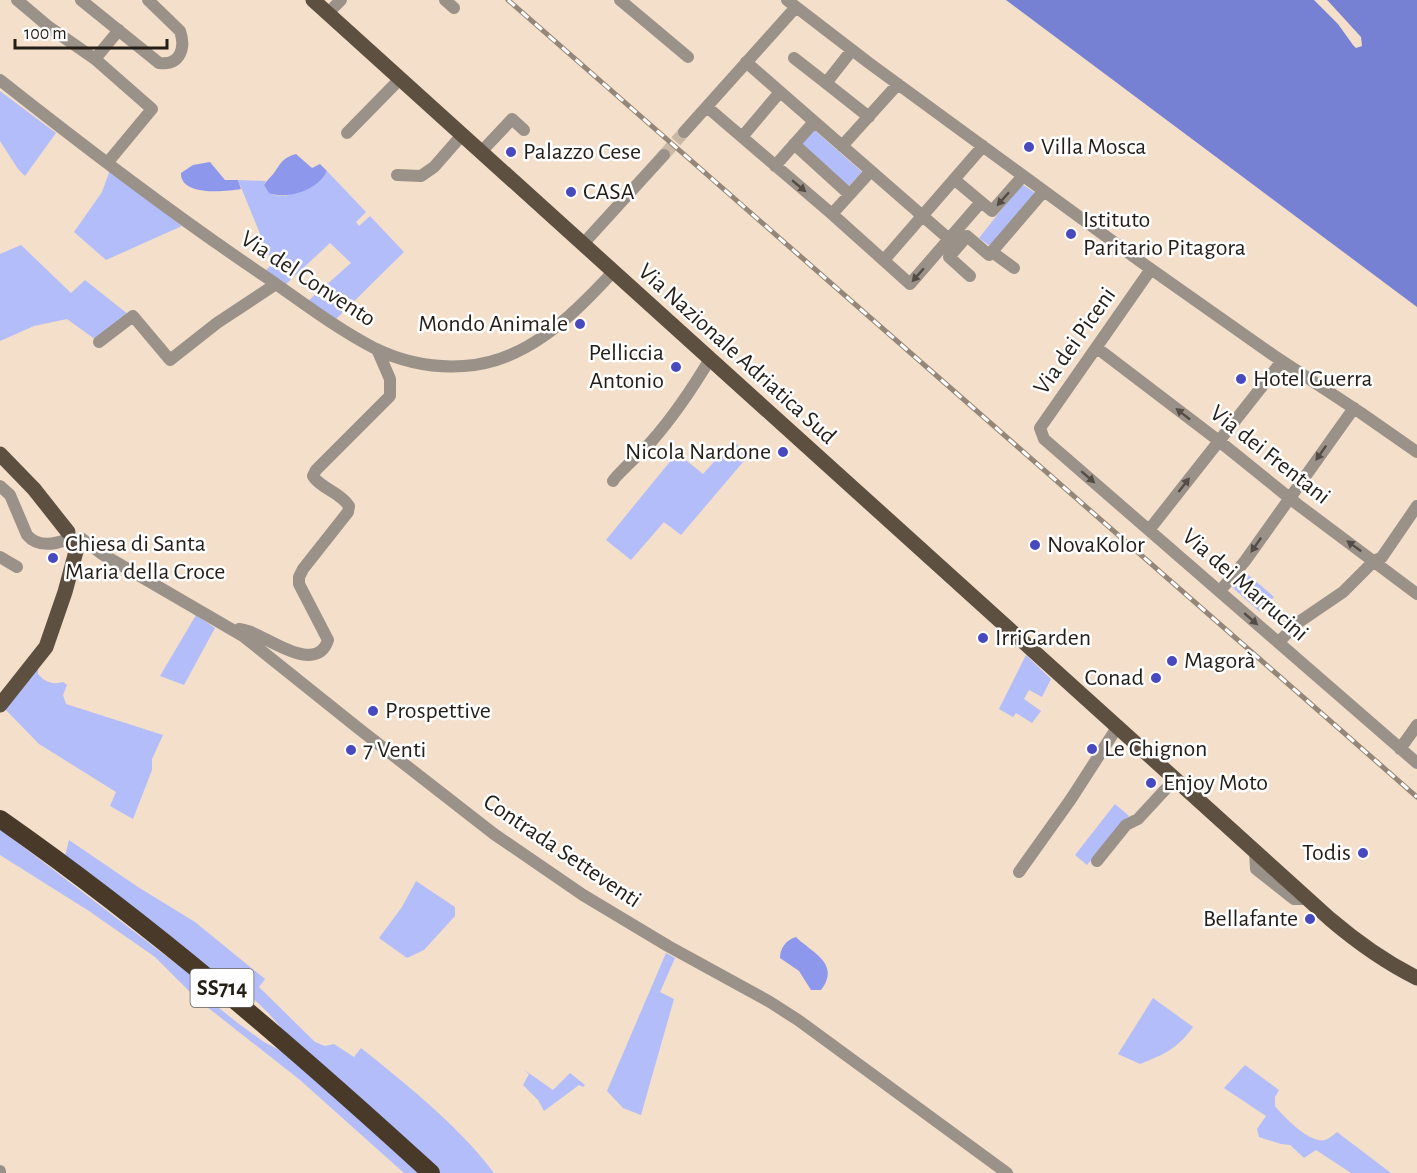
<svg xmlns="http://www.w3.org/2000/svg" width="1417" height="1173" font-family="'Alegreya Sans',sans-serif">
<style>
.green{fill:#b3bdf9}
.forest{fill:#8d98ed}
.water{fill:#7681d3}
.pier{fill:#f3dfca}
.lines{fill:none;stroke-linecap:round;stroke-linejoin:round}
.minor-tunnel{stroke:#cab8a6;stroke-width:12;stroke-dasharray:12 6;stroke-linecap:butt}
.minor{stroke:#9a9289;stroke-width:12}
.major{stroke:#5e5041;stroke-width:15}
.highway{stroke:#493928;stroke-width:18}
.rail-casing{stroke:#948678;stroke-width:5}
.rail{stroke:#fff;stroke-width:3;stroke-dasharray:9;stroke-linecap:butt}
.oneway{fill:#544c45}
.poi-dot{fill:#4849bf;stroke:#fff;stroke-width:2}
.labels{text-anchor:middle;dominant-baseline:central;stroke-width:5;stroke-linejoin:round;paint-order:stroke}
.shield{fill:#fff;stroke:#66625d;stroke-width:1.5}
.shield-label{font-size:22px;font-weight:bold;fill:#251e17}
.poi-label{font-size:24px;fill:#251e17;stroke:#fff;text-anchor:start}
.street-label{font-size:24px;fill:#251e17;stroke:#fff}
</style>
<rect width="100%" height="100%" fill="#f3dfca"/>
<path class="green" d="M0 91 56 133 25 176 18 169 0 141Z
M811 127 862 172 847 188 796 144Z
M110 170 182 226 106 260 74 232 102 192Z
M327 171 366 212 356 222 359 226 370 216 404 252 336 319 307 302 351 263 330 243 285 285 265 272 272 263 238 180 266 181 264 185 274 195 286 196 324 176Z
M1022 184 1035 193 991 247 979 238Z
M21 245 71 293 85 280 129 315 96 340 67 319 34 326 0 341V254Z
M733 441 749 455 681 535 664 522 631 560 606 540 677 453 703 474Z
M1245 572 1274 597 1260 612 1232 587Z
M196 615 215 628 184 685 160 676Z
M1026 655 1051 679 1042 697 1029 690 1024 699 1041 711 1032 723 1016 713 1013 717 999 709Z
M38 665V674C45 682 52 685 63 682L67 685 63 695 66 704 163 735 152 759V770L133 819 110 806 116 792 39 744 3 707Z
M1115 804 1129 816 1087 865 1075 855Z
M0 829 187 972 219 1008 239 1024 264 1042 289 1055 420 1173H404L300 1080 197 999 155 957 89 911 0 855Z
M69 840 138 887 195 922 265 979 259 987 315 1042 325 1046 334 1044 354 1057 361 1048C406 1084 460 1127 494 1173H438L290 1040C269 1010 243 986 209 971L65 856Z
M416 881 455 907V916L424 950 407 958 379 938 402 907Z
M666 953 675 958 660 992 674 999 641 1115 623 1108 607 1091Z
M1153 998 1193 1027C1177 1049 1165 1054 1140 1064L1118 1054Z
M1245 1065 1279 1090 1275 1097V1106C1284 1117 1310 1144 1325 1140 1329 1139 1333 1135 1337 1132L1391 1173H1351L1316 1150 1304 1158 1290 1145 1281 1144 1259 1137 1257 1129 1266 1116 1224 1088Z
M523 1069 553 1090 570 1073 585 1085 583 1087 579 1085 544 1111 538 1100 523 1085 529 1074Z"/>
<path class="forest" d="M296 154 312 168 320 164 327 171C318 190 288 200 269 193L264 185C267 180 270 178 274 173 281 163 282 158 296 154Z
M210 162 225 180H238L241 189C225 192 180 196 181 173L193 165Z
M796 937C812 953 841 963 821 990H811L799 971 780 958C780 948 786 940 796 937Z"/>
<path class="water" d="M1006 0H1417V307Z"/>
<path class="pier" d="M1314 0H1327L1329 2 1361 37 1362 46 1356 48 1353 45 1338 24Z"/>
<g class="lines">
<path class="minor-tunnel" d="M664 155 684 132"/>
<path class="minor" d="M17 0 49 27 95 59 152 109 108 162
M81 0 159 63C180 66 186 48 180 31L148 0
M445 0 454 8
M620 0 688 57
M787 0 869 63 1141 262 1273 355 1361 413 1417 452
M327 14 341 0
M852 50 826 83 869 117
M794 58 826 83
M95 59 119 30
M746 62 949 239
M0 80C86 148 175 216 266 277 302 302 337 329 376 349 403 362 434 368 464 366 527 362 572 316 613 272
M707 107 832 214 910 284 981 202
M684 132 796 7
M347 133 400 79
M742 137 780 92
M794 144 849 194
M842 146 898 84
M481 152 512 119 524 130
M775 166 814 122
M397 175 421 176 434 167 462 135
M955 180 992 211 1023 176
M832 214 870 172
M583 244 664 155
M992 252 1014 268
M884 260 983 146
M1151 269 1040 428 1044 439 1417 763
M970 276 949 257 967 236 989 255 1043 192
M99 342 133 316 170 360 217 323 276 284
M1097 348 1219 441 1297 504 1417 594
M613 481C615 476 644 450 651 442 674 416 692 389 710 359
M0 486 10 495 27 535C37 547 52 545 66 540
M1149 530 1282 361
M81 538 102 554 243 636 358 728 494 834 583 895 668 946 770 1002 798 1020 1007 1173
M0 557 17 567
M1220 591 1245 561 1354 408
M239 629C244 630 249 631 253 633 271 640 317 674 328 640L299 584V577L303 569 348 512 349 506C339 491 321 489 313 476L316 470 390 396V379L377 349
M1279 642 1296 624 1343 592 1374 561 1382 557 1417 506
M1400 749 1417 725
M1255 851 1256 869 1294 899H1308
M1097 861 1126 825 1138 819 1175 779
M1019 872 1071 799 1118 726
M0 1171V1173"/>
<path class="major" d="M313 0 1330 919C1357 942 1385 962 1417 978
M0 454 34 489 68 532
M0 705 46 647 65 592 78 544"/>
<path class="highway" d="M0 819C153 926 293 1047 431 1173"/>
<defs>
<path id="rail" d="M508 0 1417 797"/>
</defs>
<use href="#rail" class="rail-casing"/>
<use href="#rail" class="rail"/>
</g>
<defs><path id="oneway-solid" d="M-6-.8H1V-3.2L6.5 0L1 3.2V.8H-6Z" transform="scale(1.5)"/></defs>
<g class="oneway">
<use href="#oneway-solid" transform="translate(799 186) rotate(40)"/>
<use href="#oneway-solid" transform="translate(1003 199) rotate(132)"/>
<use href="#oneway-solid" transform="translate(918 275) rotate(131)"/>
<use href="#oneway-solid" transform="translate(1183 414) rotate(-142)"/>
<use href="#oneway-solid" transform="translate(1321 453) rotate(125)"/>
<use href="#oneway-solid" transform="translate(1088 477) rotate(41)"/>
<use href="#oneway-solid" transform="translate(1184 485) rotate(-52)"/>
<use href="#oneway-solid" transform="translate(1256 545) rotate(125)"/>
<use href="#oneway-solid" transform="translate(1354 546) rotate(-144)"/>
<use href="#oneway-solid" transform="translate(1251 619) rotate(41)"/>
</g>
<g class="poi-dot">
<circle cx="1029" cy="147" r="6"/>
<circle cx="511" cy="152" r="6"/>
<circle cx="571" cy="192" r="6"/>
<circle cx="1071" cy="234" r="6"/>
<circle cx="580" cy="324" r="6"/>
<circle cx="676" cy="367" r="6"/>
<circle cx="1241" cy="379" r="6"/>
<circle cx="783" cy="452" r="6"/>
<circle cx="1035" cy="545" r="6"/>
<circle cx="53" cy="558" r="6"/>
<circle cx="983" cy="638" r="6"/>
<circle cx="1172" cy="661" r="6"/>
<circle cx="1156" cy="678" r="6"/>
<circle cx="373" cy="711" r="6"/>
<circle cx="1092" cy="749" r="6"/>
<circle cx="351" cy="750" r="6"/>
<circle cx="1151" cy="783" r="6"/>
<circle cx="1363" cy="853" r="6"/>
<circle cx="1310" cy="919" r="6"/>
</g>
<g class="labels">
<rect class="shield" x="190.5" y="969" width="63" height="38" rx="4.5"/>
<g class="shield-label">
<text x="222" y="988">SS714</text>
</g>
<g class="poi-label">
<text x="1041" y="147">Villa Mosca</text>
<text x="523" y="152">Palazzo Cese</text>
<text x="583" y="192">CASA</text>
<text x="1083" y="220">Istituto<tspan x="1083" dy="28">Paritario Pitagora</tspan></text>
<text x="568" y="324" text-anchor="end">Mondo Animale</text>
<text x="664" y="353" text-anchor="end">Pelliccia<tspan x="664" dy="28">Antonio</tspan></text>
<text x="1253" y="379">Hotel Guerra</text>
<text x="771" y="452" text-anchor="end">Nicola Nardone</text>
<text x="65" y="544">Chiesa di Santa<tspan x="65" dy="28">Maria della Croce</tspan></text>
<text x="1047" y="545">NovaKolor</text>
<text x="995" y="638">IrriGarden</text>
<text x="1184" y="661">Magorà</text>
<text x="1144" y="678" text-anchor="end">Conad</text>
<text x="385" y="711">Prospettive</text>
<text x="1104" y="749">Le Chignon</text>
<text x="363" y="750">7 Venti</text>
<text x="1163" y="783">Enjoy Moto</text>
<text x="1351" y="853" text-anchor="end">Todis</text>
<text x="1298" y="919" text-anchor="end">Bellafante</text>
</g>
<g class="street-label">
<text transform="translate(308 279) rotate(33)">Via del Convento</text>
<text transform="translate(1075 341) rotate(-55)">Via dei Piceni</text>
<text transform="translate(737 354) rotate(42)">Via Nazionale Adriatica Sud</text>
<text transform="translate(1270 455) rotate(38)">Via dei Frentani</text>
<text transform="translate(1245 585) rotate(41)">Via dei Marrucini</text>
<text transform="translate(562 851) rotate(34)">Contrada Setteventi</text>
</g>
</g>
<path d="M15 39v9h152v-9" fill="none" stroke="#251e17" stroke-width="3"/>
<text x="24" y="39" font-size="18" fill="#251e17" stroke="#ffffff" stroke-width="4.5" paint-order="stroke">100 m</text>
</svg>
